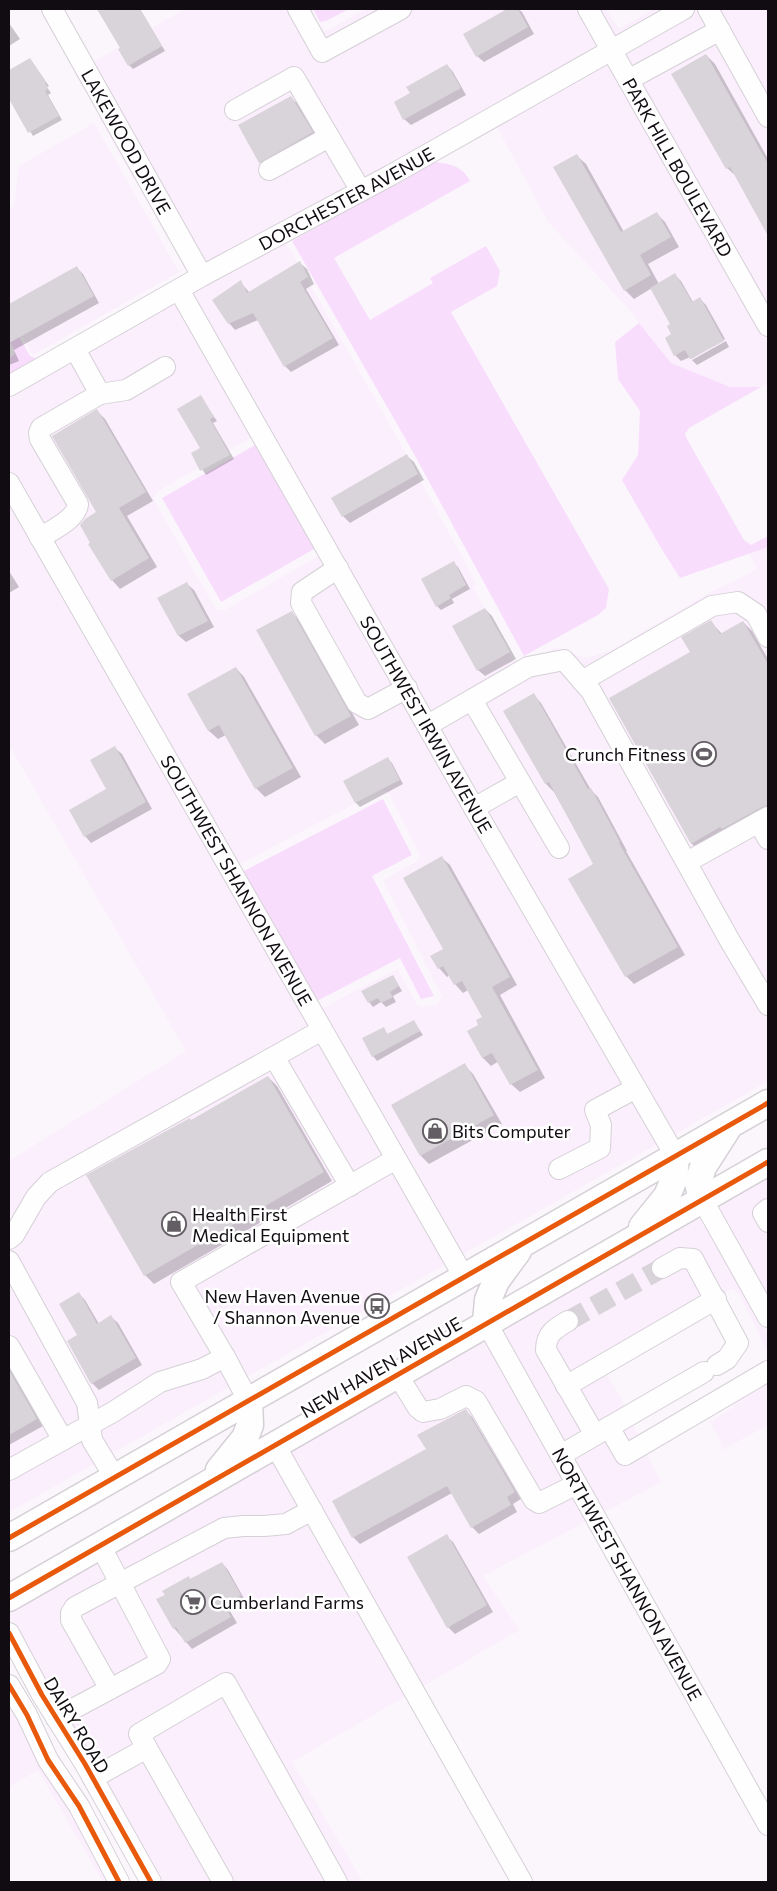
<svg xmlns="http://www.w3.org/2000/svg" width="777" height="1891" font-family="Commissioner,sans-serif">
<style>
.built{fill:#fbeefd;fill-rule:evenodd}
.green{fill:#f9ddfd}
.shadow{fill:#0003}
.building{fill:#d9d4d9}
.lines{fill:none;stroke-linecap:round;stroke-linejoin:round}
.minor-tunnel{stroke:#d8d3d9;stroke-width:20;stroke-dasharray:20 10;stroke-linecap:butt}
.minor-casing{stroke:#d5d0d6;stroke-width:22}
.major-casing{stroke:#d5d0d6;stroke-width:29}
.minor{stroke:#fefeff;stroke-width:20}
.major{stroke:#fefeff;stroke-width:26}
.cycleway-casing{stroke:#fff;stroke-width:8}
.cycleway{stroke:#e8590c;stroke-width:5}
.labels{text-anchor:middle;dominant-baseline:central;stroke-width:5;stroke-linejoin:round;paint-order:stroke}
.street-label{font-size:18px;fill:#110c11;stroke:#fff}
.poi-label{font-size:18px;fill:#110c11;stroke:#fff;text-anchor:start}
</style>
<rect width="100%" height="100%" fill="#fbf6fc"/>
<path class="built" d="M185 9H304L320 30H328L366 9H606L619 29 654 9H768V383L761 387H730L671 363 625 305 549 223 493 120 284 239 403 448 477 585 473 587 514 661 518 660 526 664 555 648 586 658 610 651 716 589 737 580 757 568 749 553 768 547V1081L9 1512V1161L186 1051 9 745V393L185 278 187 273 185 268 99 118 101 116 74 73ZM252 437 320 555 225 610H218L214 606 155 502 154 497 158 491ZM379 791H386L390 795 419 852 420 857 416 862 383 880 442 997 437 1004 424 1007 418 1006 397 969 315 1012 238 865Z
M94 123 179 272 33 355 9 314V209L14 206 19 166Z
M768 1162V1317L702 1199Z
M702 1217 768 1336V1352L739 1294 733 1289 728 1290 607 1359 605 1370 631 1417 633 1425 658 1476 663 1481 603 1513 500 1330Z
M485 1338 587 1521 483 1576 519 1630 422 1687 287 1449Z
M768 1369V1425L722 1450 721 1442 710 1422 733 1407 735 1400Z
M272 1458 406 1696 292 1762 363 1882H161L49 1691 9 1616V1609Z
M9 1702 72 1811 109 1882H103L38 1770 9 1787Z"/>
<path class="green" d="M313 9H349L326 21 320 22Z
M433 162C448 163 463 166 470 181L334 258 370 320 433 283 430 278 486 246 500 271 497 286 451 312 609 589 606 608 598 615 524 656 409 445 292 241Z
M9 319 30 356 35 358 38 362 9 378V358L14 355 15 352 9 340Z
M639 323 671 363 730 387H761L689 428 685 434 687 439 744 540 751 545 768 536V547L680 578 661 548 622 480 638 455 640 411 618 379 615 342Z
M257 444 316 548 221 602 162 498Z
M383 799 412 855 372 876 434 996 421 999 400 958 311 1004 242 872Z"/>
<path class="shadow" d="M97 9H140L165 51 133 69 129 65 121 48Z
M510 9H518L522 12 534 34 484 62 477 56 465 35Z
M9 23 20 39 9 46Z
M706 55 715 64 768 159V234L737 177 727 168Z
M30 59 49 86 47 87 51 93 48 95 62 120 33 136 9 97V89L13 87 9 79V72Z
M447 65 453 72 466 95 411 125 404 119 411 94Z
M291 98 298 104 318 139 267 169 260 162Z
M577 156 586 164 624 232 656 213 665 222 679 247 648 264 659 284 675 275 681 281 693 302 700 299 706 305 725 339 691 359 690 357 681 361 675 355 672 325 652 288 634 299 625 290Z
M300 263 307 269 314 284 306 289 339 345 291 372 285 366 258 320 235 330 229 323 240 282 250 293Z
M77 268 83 274 99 303 14 350 19 361 9 365V305Z
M726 341 729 347 697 365 692 360Z
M200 396 217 421 213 423 234 459 206 475 192 454 202 448Z
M97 411 105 419 153 501 127 516 157 567 120 589 112 580 92 543 97 513Z
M407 456 414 462 424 480 350 523 343 516Z
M453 563 458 567 470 589 452 599 454 603 441 610 437 606Z
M9 571 19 587 9 593Z
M187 584 194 590 214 627 186 642 179 636 159 599Z
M485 609 492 616 516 659 485 676 478 670Z
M291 612 300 621 359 725 325 744 316 735Z
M711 622 722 634 743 622 752 631 768 659V817L701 853 692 844 610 699 691 652Z
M236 668 244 677 301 777 265 797 256 788 226 735 218 739 209 731 189 695Z
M534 695 541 703 591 790 598 797 627 851H626L685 955 634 984 626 976 570 879 595 865 554 792 546 784 505 711Z
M115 748 122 754 152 809 91 843 85 836 108 790Z
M388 759 392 763 403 784 360 807 356 803 345 781Z
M441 857 450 865 517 985 500 995 545 1078 520 1092 511 1084 499 1061 491 1066 483 1058 480 1026 484 1017 468 990 463 993 455 984 450 975 447 977 439 968 444 950Z
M393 976 402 991 393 996 396 1002 386 1007 381 1002 373 1007 369 1002Z
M414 1022 423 1035 377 1061 373 1056 364 1039 384 1029 388 1035Z
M464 1065 473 1074 502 1124 429 1164 421 1156Z
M268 1077 277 1086 332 1181 154 1284 145 1275 191 1121Z
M79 1294 85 1300 99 1324 111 1317 118 1323 142 1365 99 1390 92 1383 79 1336Z
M9 1367 43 1426 9 1445Z
M466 1411 472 1417 521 1499 513 1504 517 1512 479 1534 472 1527 452 1493 360 1544 353 1537 334 1502 427 1450Z
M446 1536 453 1542 493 1612 455 1634 448 1627Z
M222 1563 228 1570 246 1602 230 1611 237 1623 192 1649 174 1628 166 1595Z"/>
<path class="building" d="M97 9H140L162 46 128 66 118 49 120 48Z
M507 9H518L528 27 476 57 463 34Z
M706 54 768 164V236L730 167 726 169 671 74Z
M30 58 46 82 45 83 48 89 45 91 59 116 28 133 9 99V70Z
M447 64 461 88 403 120 394 102 410 93 406 87Z
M291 96 313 132 259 163 238 125Z
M577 154 621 232 657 212 671 237 640 255 651 275 624 291 553 167Z
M300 261 308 277 300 282 333 338 284 367 253 313 228 324 212 300 241 280 247 293Z
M77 266 94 296 9 343V304Z
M675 273 692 302 700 297 724 341 690 359 685 350 674 356 665 338 671 334 667 326 670 324 650 288Z
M201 395 214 417 210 419 230 455 200 471 191 453 200 448 177 409Z
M97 409 146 492 119 508 149 558 111 581 88 544 90 543 80 525 85 519 96 512 52 436Z
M407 454 418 474 342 517 331 498Z
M454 561 466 585 449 595 451 598 436 607 421 579Z
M187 582 208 621 178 636 157 598Z
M485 608 510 652 477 671 452 626Z
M292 611 351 716 315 736 256 630Z
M711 620 720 634 743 621 768 664V805L762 807 722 829 720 827 691 844 609 698 690 652 681 637Z
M236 667 293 768 255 789 219 725 208 731 187 694Z
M534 693 588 789 591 788 620 842 619 843 678 947 625 977 568 879 593 864 549 782 545 784 503 711Z
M115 746 146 802 84 837 69 810 106 789 90 760Z
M388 757 400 780 355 803 343 781Z
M442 856 510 977 492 987 538 1070 510 1085 492 1053 482 1058 467 1031 478 1025 476 1020 482 1017 462 981 454 985 443 966 438 969 430 956 443 949 403 878Z
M393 975 399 986 390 992 393 997 381 1003 378 998 368 1003 361 991Z
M414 1020 420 1031 372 1057 362 1038 384 1027 387 1034Z
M465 1063 494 1115 420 1156 391 1105Z
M268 1076 324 1172 144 1276 86 1175 190 1118 191 1120Z
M79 1292 97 1324 111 1315 136 1358 91 1384 67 1341 77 1335 59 1304Z
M9 1370 37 1419 9 1435Z
M466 1409 515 1492 507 1497 511 1505 471 1528 447 1486 352 1538 332 1501 426 1449 417 1435Z
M447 1534 487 1605 447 1628 407 1557Z
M222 1562 241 1595 224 1605 231 1617 185 1643 176 1627 173 1629 156 1599 165 1595 162 1591 189 1576 190 1579Z"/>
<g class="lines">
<path class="minor-tunnel" d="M568 1321 662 1268"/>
<defs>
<g id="minor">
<path id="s1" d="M52 9 202 276"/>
<path d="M298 9 322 52 401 9"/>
<path id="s2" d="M588 9 768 326"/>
<path d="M708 9 768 117"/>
<path d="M628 80 720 30"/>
<path d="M235 110 294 77 361 191"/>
<path d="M269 170 329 137"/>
<path id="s3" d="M179 290 474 808 676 1157"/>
<path id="s4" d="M9 386 202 276 391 175 684 9"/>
<path d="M100 394 126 390 165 367"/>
<path id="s5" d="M9 483 464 1277"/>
<path d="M40 538C52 530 77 519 78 504L40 439 39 433 41 428 100 394 75 349"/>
<path d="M338 568 302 592 301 603 357 703 368 709 407 688"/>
<path d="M582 681 712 606 738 602 756 614 768 637"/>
<path d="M472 700 559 848"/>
<path d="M428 725 528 667 564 660 591 691 730 941 768 1005"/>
<path d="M474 808 520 782"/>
<path d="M759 822 768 839"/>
<path d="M687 862 768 817"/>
<path d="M274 1057 350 1186"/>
<path d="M559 1169 600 1148 601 1125 595 1110 636 1088"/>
<path d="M702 1199 768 1317"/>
<path d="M768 1209 763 1213 768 1222"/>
<path d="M9 1239 14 1235 36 1197 50 1182 322 1030"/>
<path d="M9 1261 87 1403 92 1440 115 1478"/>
<path d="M662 1268 680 1258 693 1259 738 1343 727 1359 717 1365"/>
<path d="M568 1321C554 1329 546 1334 546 1350L595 1435"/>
<path id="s6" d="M486 1322 768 1825"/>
<path d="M9 1346 63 1440"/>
<path d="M397 1374 418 1408 423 1412 440 1409 466 1396 476 1401 534 1500 539 1503 577 1484"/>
<path d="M566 1386 716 1299"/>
<path d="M249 1402 225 1357 181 1282 396 1159"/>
<path d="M609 1427 704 1372"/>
<path d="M275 1445 522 1882"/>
<path d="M561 1455 609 1427 625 1455 768 1371"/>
<path d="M9 1470 113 1412 160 1382 202 1369 225 1357"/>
<path d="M9 1633 42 1695 85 1764 151 1882"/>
<path d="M9 1685 27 1715 48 1760 79 1806 119 1882"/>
<path d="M110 1689 71 1620V1613L75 1607 224 1528 243 1526H264L286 1524 312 1510"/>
<path d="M56 1718 157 1664 160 1659 100 1545"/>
<path d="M93 1778 147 1748"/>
<path d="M223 1882 139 1734 226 1683 337 1882"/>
</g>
<path id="major" d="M702 1199 698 1183 703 1167 728 1128
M642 1227 667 1196 674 1179 676 1157
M486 1322 488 1300 496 1281 518 1251
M219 1470 245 1438 250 1425 249 1402
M9 1538 768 1103
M9 1598 768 1162"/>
</defs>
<use href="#minor" class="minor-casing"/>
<use href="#major" class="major-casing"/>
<use href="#minor" class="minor"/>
<use href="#major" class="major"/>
<defs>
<path id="cycleway" d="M9 1538 768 1103
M9 1598 768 1162
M9 1633 42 1695 85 1764 151 1882
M9 1685 27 1715 48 1760 79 1806 119 1882"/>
</defs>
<use href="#cycleway" class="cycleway-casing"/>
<use href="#cycleway" class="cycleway"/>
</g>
<defs>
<symbol id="stadium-ring" viewBox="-11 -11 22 22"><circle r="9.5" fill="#fff" stroke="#635e63" stroke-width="1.5"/><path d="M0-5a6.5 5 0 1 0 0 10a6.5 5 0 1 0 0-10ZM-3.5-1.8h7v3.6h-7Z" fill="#635e63"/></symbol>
<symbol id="shop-ring" viewBox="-11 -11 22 22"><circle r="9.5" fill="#fff" stroke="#635e63" stroke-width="1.5"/><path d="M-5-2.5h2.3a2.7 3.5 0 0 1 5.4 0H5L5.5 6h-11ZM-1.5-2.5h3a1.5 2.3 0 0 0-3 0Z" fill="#635e63"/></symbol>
<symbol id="bus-ring" viewBox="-11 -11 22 22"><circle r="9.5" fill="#fff" stroke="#635e63" stroke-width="1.5"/><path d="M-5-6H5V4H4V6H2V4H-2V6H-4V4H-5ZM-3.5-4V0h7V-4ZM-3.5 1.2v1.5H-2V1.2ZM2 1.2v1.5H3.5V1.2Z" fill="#635e63"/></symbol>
<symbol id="supermarket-ring" viewBox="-11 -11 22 22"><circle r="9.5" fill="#fff" stroke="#635e63" stroke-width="1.5"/><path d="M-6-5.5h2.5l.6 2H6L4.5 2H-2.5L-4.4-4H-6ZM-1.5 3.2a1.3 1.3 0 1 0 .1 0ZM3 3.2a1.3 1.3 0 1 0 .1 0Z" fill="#635e63"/></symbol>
</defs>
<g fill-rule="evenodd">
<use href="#stadium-ring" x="690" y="740" width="28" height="28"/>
<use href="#shop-ring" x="421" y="1117" width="28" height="28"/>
<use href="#shop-ring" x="160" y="1210" width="28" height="28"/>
<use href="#bus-ring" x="363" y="1292" width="28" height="28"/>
<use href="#supermarket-ring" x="179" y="1588" width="28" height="28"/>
</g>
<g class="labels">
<g class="street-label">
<text stroke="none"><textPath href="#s1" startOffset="152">LAKEWOOD DRIVE</textPath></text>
<text stroke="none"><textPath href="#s2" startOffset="182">PARK HILL BOULEVARD</textPath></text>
<text stroke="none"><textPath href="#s4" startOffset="386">DORCHESTER AVENUE</textPath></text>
<text stroke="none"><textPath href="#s3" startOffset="500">SOUTHWEST IRWIN AVENUE</textPath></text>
<text stroke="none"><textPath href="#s5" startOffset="458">SOUTHWEST SHANNON AVENUE</textPath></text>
<text transform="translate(381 1367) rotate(-30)">NEW HAVEN AVENUE</text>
<text stroke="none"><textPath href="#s6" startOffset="289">NORTHWEST SHANNON AVENUE</textPath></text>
<text transform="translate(77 1725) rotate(59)">DAIRY ROAD</text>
</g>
<g class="poi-label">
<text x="686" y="754" text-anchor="end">Crunch Fitness</text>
<text x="452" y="1131">Bits Computer</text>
<text x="192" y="1214">Health First<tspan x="192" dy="21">Medical Equipment</tspan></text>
<text x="360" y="1296" text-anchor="end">New Haven Avenue<tspan x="360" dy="21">/ Shannon Avenue</tspan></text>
<text x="210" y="1602">Cumberland Farms</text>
</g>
</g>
<rect width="777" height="1891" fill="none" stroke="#110c11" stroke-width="20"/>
</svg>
